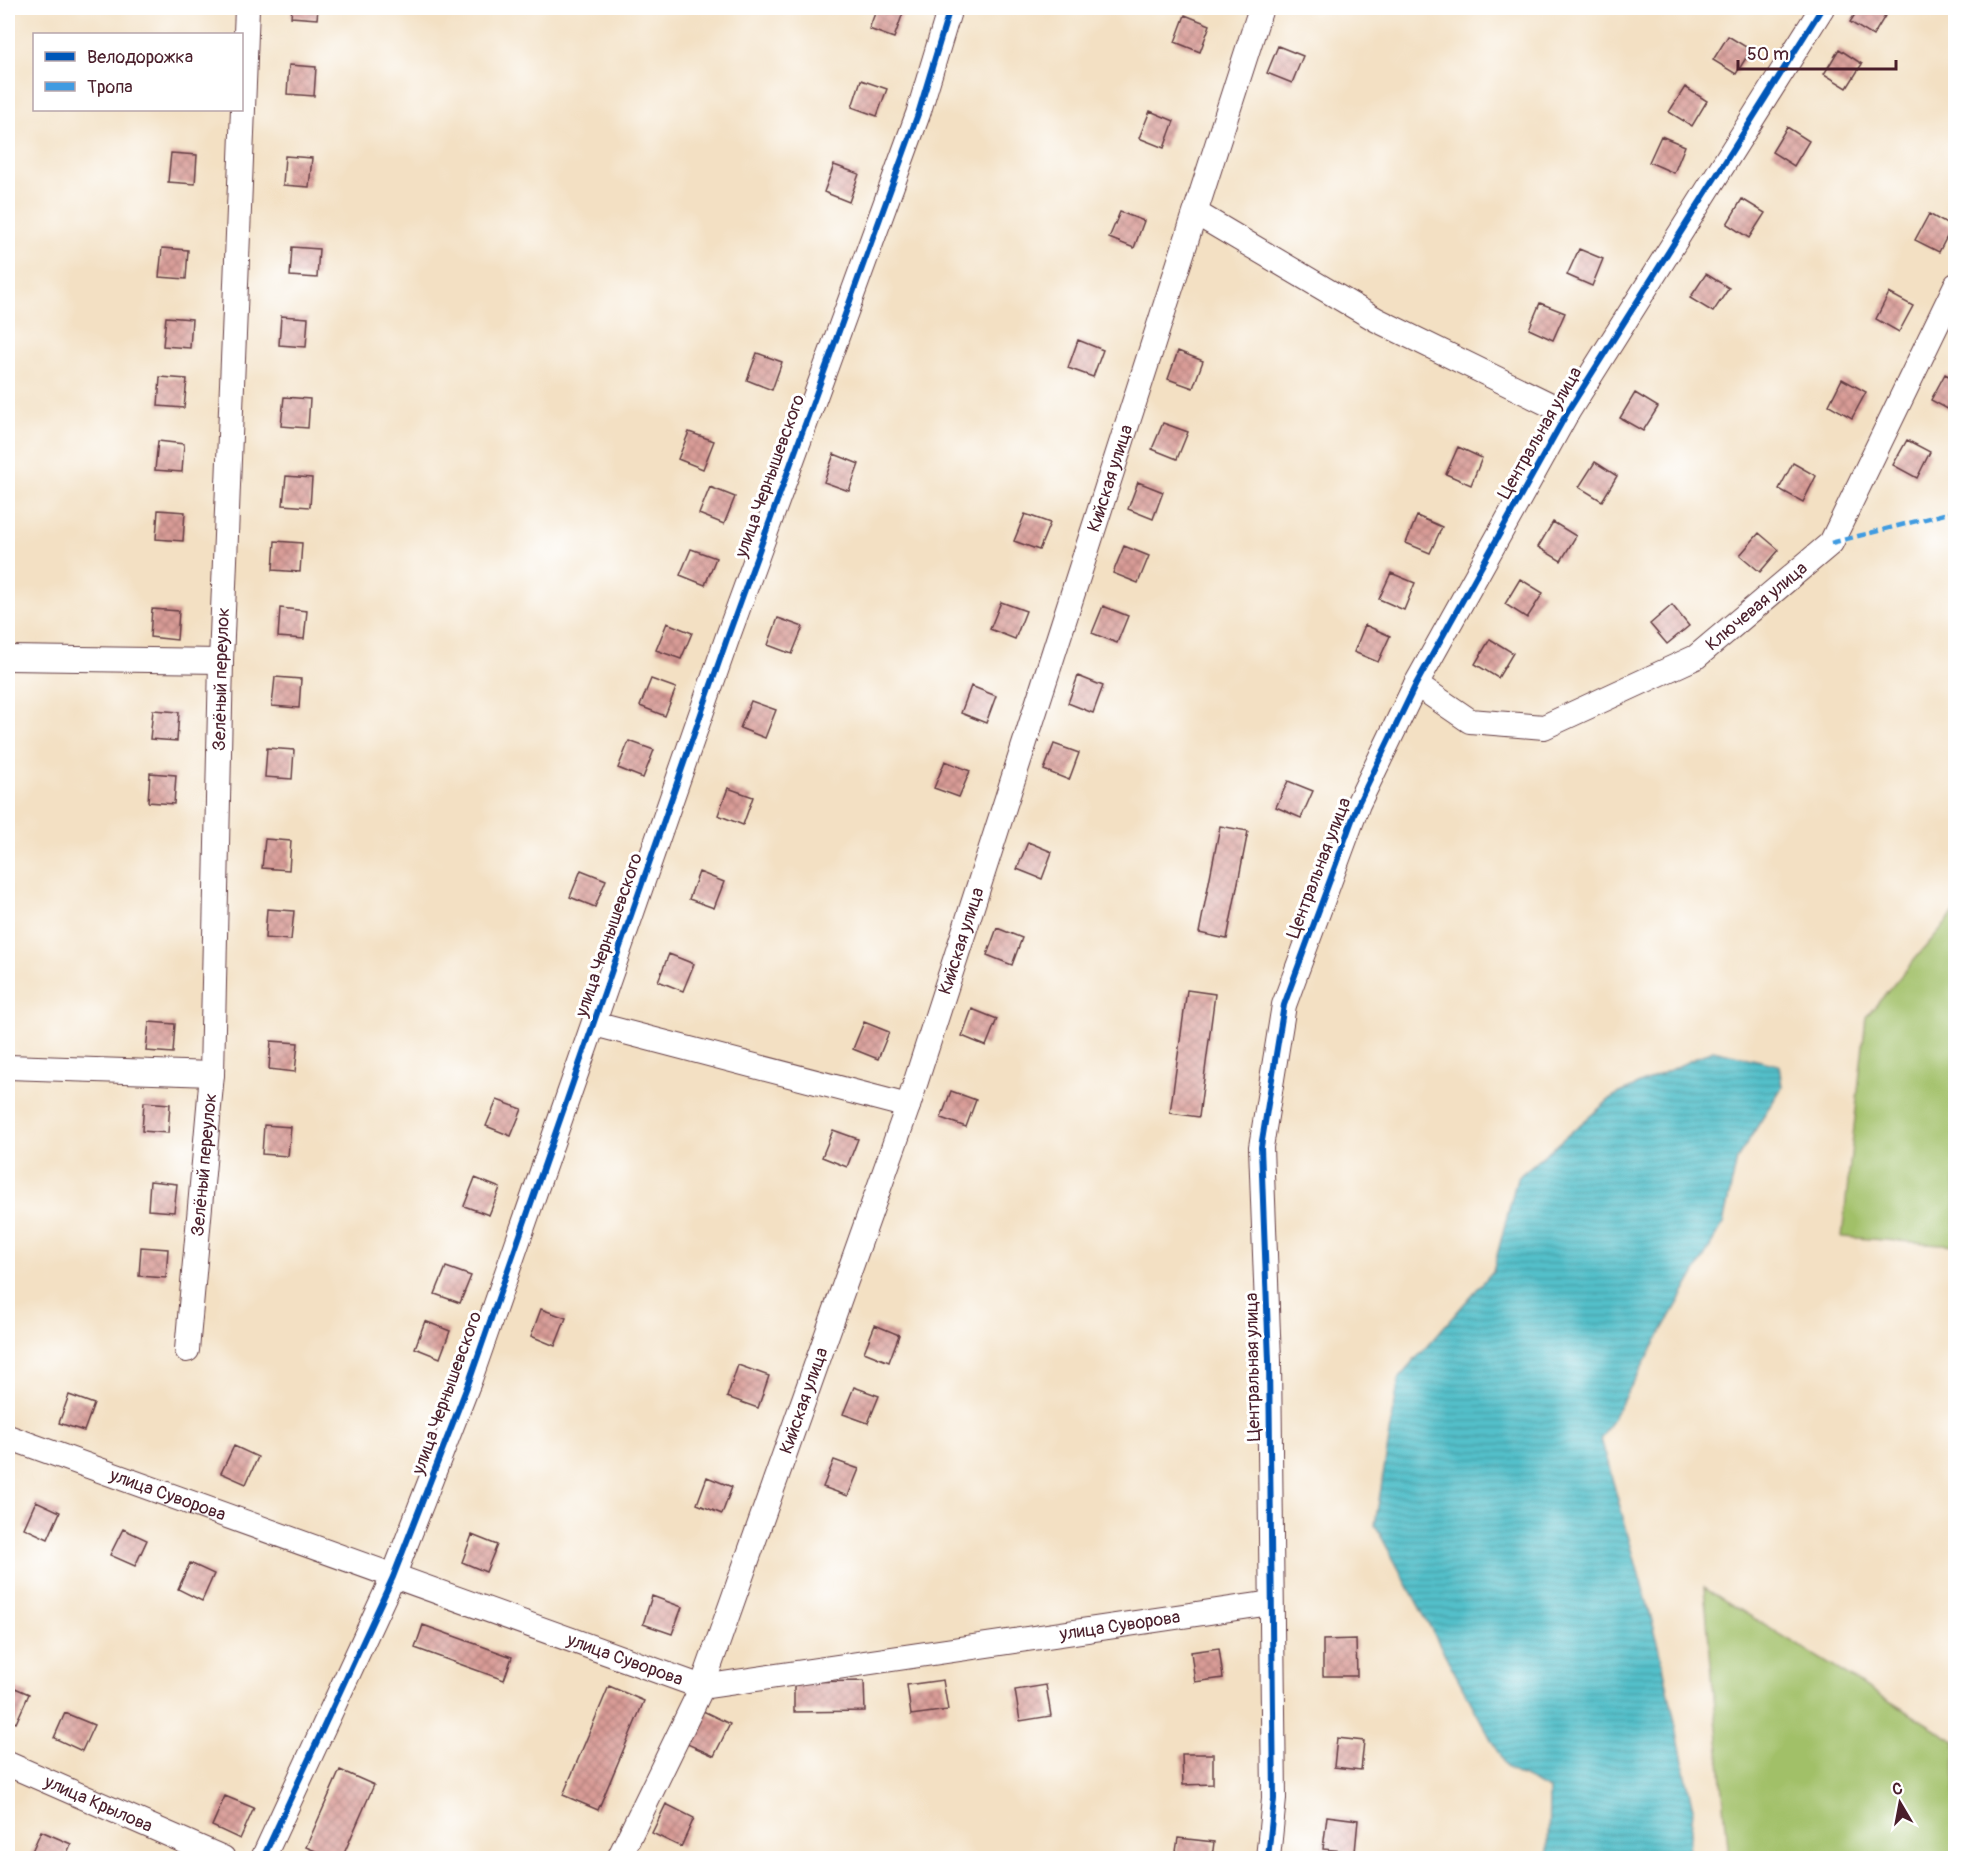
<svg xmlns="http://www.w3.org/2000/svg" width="1963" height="1866" font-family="Pangolin,sans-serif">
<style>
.grass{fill:#a1c068;stroke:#76704a;stroke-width:1.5}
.water{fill:url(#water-rules);stroke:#4e707a;stroke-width:1.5}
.building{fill:url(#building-cross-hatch)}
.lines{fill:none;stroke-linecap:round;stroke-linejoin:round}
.minor-casing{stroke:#633c42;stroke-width:26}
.minor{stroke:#fff;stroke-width:24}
.quiet{stroke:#409be1;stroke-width:4.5;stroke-dasharray:9 4.5;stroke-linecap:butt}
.cycleway-casing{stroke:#fff;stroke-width:10}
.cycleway{stroke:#0057b8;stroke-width:6}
.labels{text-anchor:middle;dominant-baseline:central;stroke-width:6;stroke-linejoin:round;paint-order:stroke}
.street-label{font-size:18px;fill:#4a1f2b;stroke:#fff}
</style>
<defs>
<pattern id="water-rules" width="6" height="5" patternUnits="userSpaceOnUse" patternTransform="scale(1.5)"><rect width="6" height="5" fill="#53c0ca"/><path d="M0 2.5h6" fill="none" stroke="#479ba4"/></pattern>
<pattern id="building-cross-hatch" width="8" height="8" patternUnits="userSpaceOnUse" patternTransform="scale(1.5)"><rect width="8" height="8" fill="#d99c97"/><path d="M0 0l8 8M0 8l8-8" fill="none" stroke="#b27f7b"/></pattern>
</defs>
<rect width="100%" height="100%" fill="#fff"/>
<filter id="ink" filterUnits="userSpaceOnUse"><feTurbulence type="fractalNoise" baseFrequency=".0167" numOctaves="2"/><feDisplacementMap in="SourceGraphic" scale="12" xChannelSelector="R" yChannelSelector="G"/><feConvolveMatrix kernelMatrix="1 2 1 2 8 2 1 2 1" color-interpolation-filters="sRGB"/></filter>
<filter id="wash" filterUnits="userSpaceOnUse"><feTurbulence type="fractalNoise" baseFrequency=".008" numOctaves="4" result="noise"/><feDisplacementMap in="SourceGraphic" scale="24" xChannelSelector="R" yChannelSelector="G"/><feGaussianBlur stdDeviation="1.35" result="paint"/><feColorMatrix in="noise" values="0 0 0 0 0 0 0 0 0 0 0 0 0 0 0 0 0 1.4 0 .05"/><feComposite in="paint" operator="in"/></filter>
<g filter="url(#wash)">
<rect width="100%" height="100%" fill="#f3e0c3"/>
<path class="grass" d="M1955 912V1245L1842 1237 1866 1017Z
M1704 1588 1955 1741V1858H1729Z"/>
<path class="water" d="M1713 1050 1779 1065 1782 1087 1737 1159 1723 1224 1601 1439 1659 1646 1693 1809 1688 1858H1548L1549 1790 1507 1769 1375 1525 1399 1378 1493 1271 1517 1178 1614 1096Z"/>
<g id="blocks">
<path class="building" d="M292 8H318L317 19 291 17Z
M877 8 904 10 894 38 869 29Z
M1859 8H1882L1888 11 1873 36 1850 22Z
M1185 15 1210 25 1200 52 1175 42Z
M1728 36 1751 50 1736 74 1713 60Z
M1278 46 1303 56 1292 83 1267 73Z
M1839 49 1862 64 1847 88 1824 74Z
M289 65 316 67 314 96 287 94Z
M861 80 887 89 877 116 852 107Z
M1685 87 1707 101 1692 126 1669 112Z
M1150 111 1174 121 1164 148 1139 138Z
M8 123H11L9 143H8Z
M1787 127 1809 141 1794 166 1772 152Z
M1661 136 1685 146 1674 173 1649 162Z
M171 153 197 155 195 184 168 182Z
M285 156 312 158 309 187 283 185Z
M834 165 859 174 849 202 824 192Z
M1742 199 1765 213 1749 238 1727 224Z
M1120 212 1144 221 1134 248 1109 238Z
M1929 214 1952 227 1939 252 1915 240Z
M292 247 319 249 317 278 290 276Z
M162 248 188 250 186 279 159 277Z
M1579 249 1603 259 1592 286 1567 275Z
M8 255H11L9 280H8Z
M1706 274 1729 288 1713 312 1690 298Z
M1889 293 1913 306 1899 332 1876 319Z
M1540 303 1565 313 1553 340 1529 329Z
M281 316 308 318 306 347 279 345Z
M166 317 192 319 190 348 163 346Z
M1078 340 1103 350 1093 377 1068 368Z
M1178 351 1203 361 1193 388 1168 379Z
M757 353 782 362 772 390 747 380Z
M1945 374 1956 380 1955 413 1931 400Z
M160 377 187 379 184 408 158 406Z
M1842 379 1866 392 1852 418 1829 405Z
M1635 393 1658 407 1643 431 1620 418Z
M284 397 310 399 308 428 281 426Z
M1163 423 1188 432 1177 459 1152 449Z
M689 432 714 441 703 469 678 459Z
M1907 440 1930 452 1917 478 1893 465Z
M158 441 184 444 182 472 155 470Z
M1458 447 1482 458 1471 485 1446 474Z
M834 454 859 464 849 491 824 482Z
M1595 462 1617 476 1602 501 1579 487Z
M1793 463 1816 476 1803 502 1779 489Z
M286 476 312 478 310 507 283 505Z
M1138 482 1163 492 1153 519 1128 509Z
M710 487 735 497 724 524 699 514Z
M158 510 185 512 183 541 156 539Z
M1025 514 1050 523 1039 550 1014 541Z
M1417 516 1442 527 1430 553 1406 543Z
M1553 522 1576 536 1561 561 1538 547Z
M1759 533 1779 550 1760 572 1740 555Z
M275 541 302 543 300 572 273 570Z
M1124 546 1149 556 1138 583 1113 573Z
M691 549 716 558 705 585 680 575Z
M1391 573 1415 583 1404 610 1379 599Z
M1520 579 1543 593 1527 618 1505 604Z
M1001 602 1026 611 1015 639 990 629Z
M1672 605 1689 626 1667 644 1650 624Z
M1103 606 1128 616 1117 643 1092 633Z
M280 608 307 611 304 639 278 637Z
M152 609 179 611 177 640 150 637Z
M778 618 803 627 792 654 768 645Z
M667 623 692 633 681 659 656 650Z
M1365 625 1390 636 1378 662 1354 652Z
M1490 639 1513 653 1498 678 1475 664Z
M1078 676 1103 686 1093 713 1068 703Z
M275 677 301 679 299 708 272 706Z
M651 679 676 688 665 716 640 706Z
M971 686 996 696 986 723 961 713Z
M751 701 776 710 765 738 740 728Z
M153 710 179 712 177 741 150 739Z
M629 741 654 750 643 778 618 768Z
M1054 744 1079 753 1069 780 1044 770Z
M267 748 294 750 292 779 265 777Z
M945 761 970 771 959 797 934 788Z
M150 773 176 775 174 804 148 802Z
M1288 781 1313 791 1301 818 1276 807Z
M728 788 753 797 743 825 718 815Z
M1220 826 1248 831 1227 939 1199 933Z
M265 839 291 841 289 870 262 868Z
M1028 842 1052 852 1042 879 1017 869Z
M581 870 606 880 595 907 570 897Z
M699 872 724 882 714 908 689 899Z
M267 909 294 911 291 940 265 938Z
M997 928 1022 938 1012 965 987 955Z
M669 954 694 964 683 991 658 981Z
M1187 990 1215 994 1199 1117 1170 1113Z
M972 1009 997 1019 986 1046 962 1036Z
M149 1022 175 1024 173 1053 146 1051Z
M864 1022 889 1032 878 1059 853 1049Z
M271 1041 298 1043 295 1072 269 1069Z
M951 1091 976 1100 966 1127 941 1118Z
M497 1100 522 1109 511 1136 486 1126Z
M144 1102 170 1104 168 1133 142 1131Z
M264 1125 291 1127 288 1156 262 1154Z
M833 1130 858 1139 847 1167 822 1157Z
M475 1178 500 1188 489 1215 464 1206Z
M150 1181 177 1184 174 1212 148 1210Z
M141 1247 168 1249 166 1278 139 1276Z
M446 1267 471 1276 460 1303 435 1294Z
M541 1309 566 1318 555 1346 531 1336Z
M425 1321 450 1331 440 1358 415 1348Z
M875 1325 899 1335 889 1362 864 1352Z
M738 1365 769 1376 758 1408 727 1397Z
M854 1387 879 1396 868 1423 843 1414Z
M69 1395 94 1404 84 1431 59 1423Z
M234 1446 258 1457 246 1484 221 1473Z
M834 1460 859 1469 848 1496 823 1487Z
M707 1477 732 1487 722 1514 697 1504Z
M36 1501 60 1512 48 1539 24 1528Z
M123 1529 147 1540 135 1566 110 1555Z
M472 1535 497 1545 486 1572 462 1562Z
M190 1563 214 1574 202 1601 178 1589Z
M652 1596 682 1607 672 1634 643 1624Z
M423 1625 512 1657 504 1680 415 1648Z
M1356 1639 1357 1676H1323V1640Z
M1219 1648 1223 1678 1195 1682 1191 1652Z
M943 1680 948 1710 911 1715 907 1685Z
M864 1681 865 1711 794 1712V1682Z
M8 1685 29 1694 16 1723 8 1719Z
M1046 1685 1051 1716 1020 1721 1015 1690Z
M609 1686 644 1701 598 1810 563 1795Z
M701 1710 730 1724 714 1756 685 1743Z
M65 1713 94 1725 82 1751 54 1738Z
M1337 1738 1364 1741 1361 1770 1334 1767Z
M1182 1754H1213V1784L1183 1785Z
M340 1770 374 1785 342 1858H332L306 1847Z
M225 1796 254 1808 240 1839 212 1826Z
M666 1804 694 1818 681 1847 652 1833Z
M1327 1816 1358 1820 1355 1852 1323 1849Z
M41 1831 71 1844 65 1858H29Z
M1178 1838 1214 1842 1212 1858H1175Z"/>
</g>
</g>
<g filter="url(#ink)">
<use href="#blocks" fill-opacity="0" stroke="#633c42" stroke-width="1.5"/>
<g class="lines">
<defs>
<g id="minor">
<path d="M1196 213 1377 320 1567 413"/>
<path d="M8 658 221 661"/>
<path id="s1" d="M1416 684 1470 721 1544 727 1696 657 1831 543 1956 285"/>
<path d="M594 1024 908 1106"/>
<path d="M8 1067 212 1074"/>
<path id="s2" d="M187 1350 212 1074 221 661 247 8"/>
<path id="s3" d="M8 1437 702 1687 1271 1603"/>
<path id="s4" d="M8 1764 223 1858"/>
<path d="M263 1858 393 1577 470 1379 728 636 918 114 950 8"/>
<path id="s5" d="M619 1858 702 1687 908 1106 1261 8"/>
<path d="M1268 1858 1274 1799 1269 1361 1261 1147 1284 1005 1358 804 1416 684 1567 413 1822 8"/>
</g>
</defs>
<use href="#minor" class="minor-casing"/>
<use href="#minor" class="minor"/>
<path class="quiet" d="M1831 543 1956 511"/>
<defs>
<path id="cycleway" d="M263 1858 393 1577 470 1379 728 636 918 114 950 8
M1268 1858 1274 1799 1269 1361 1261 1147 1284 1005 1358 804 1416 684 1567 413 1822 8"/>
</defs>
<use href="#cycleway" class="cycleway-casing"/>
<use href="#cycleway" class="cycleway"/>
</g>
</g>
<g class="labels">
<g class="street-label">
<text transform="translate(1540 433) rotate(-60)">Центральная улица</text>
<text transform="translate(770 476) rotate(-70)">улица Чернышевского</text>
<text stroke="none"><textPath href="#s5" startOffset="1466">Кийская улица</textPath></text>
<text stroke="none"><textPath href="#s1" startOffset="386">Ключевая улица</textPath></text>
<text stroke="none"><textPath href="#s2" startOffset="672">Зелёный переулок</textPath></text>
<text transform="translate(1319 868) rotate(-69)">Центральная улица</text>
<text transform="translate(609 935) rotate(-71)">улица Чернышевского</text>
<text stroke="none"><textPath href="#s5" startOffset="980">Кийская улица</textPath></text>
<text stroke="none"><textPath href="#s2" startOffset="186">Зелёный переулок</textPath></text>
<text transform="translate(1253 1367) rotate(-91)">Центральная улица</text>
<text transform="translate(447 1393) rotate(-70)">улица Чернышевского</text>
<text stroke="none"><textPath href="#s5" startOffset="494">Кийская улица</textPath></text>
<text stroke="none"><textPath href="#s3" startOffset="170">улица Суворова</textPath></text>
<text stroke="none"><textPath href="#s3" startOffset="1160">улица Суворова</textPath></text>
<text stroke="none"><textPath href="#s3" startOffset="656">улица Суворова</textPath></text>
<text stroke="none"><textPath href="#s4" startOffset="99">улица Крылова</textPath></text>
</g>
</g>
<rect width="1963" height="1866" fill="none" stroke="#fff" stroke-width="30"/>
<rect x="33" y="33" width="210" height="78" fill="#ffffff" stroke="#b7a5aa" stroke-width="1.5"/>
<rect x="45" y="52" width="30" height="9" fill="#0057b8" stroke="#b7a5aa" stroke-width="1.5"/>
<text x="87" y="63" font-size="18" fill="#4a1f2b">Велодорожка</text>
<rect x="45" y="82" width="30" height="9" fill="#409be1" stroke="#b7a5aa" stroke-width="1.5"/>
<text x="87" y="93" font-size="18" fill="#4a1f2b">Тропа</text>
<g transform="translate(1900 1803) rotate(350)" stroke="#ffffff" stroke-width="4.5" paint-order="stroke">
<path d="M0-4.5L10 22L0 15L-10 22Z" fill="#4a1f2b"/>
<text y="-9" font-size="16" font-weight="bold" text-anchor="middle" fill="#4a1f2b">С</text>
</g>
<path d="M1738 60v9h158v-9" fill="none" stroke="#4a1f2b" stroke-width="3"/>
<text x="1747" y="60" font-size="18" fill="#4a1f2b" stroke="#ffffff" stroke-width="4.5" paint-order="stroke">50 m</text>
</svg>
